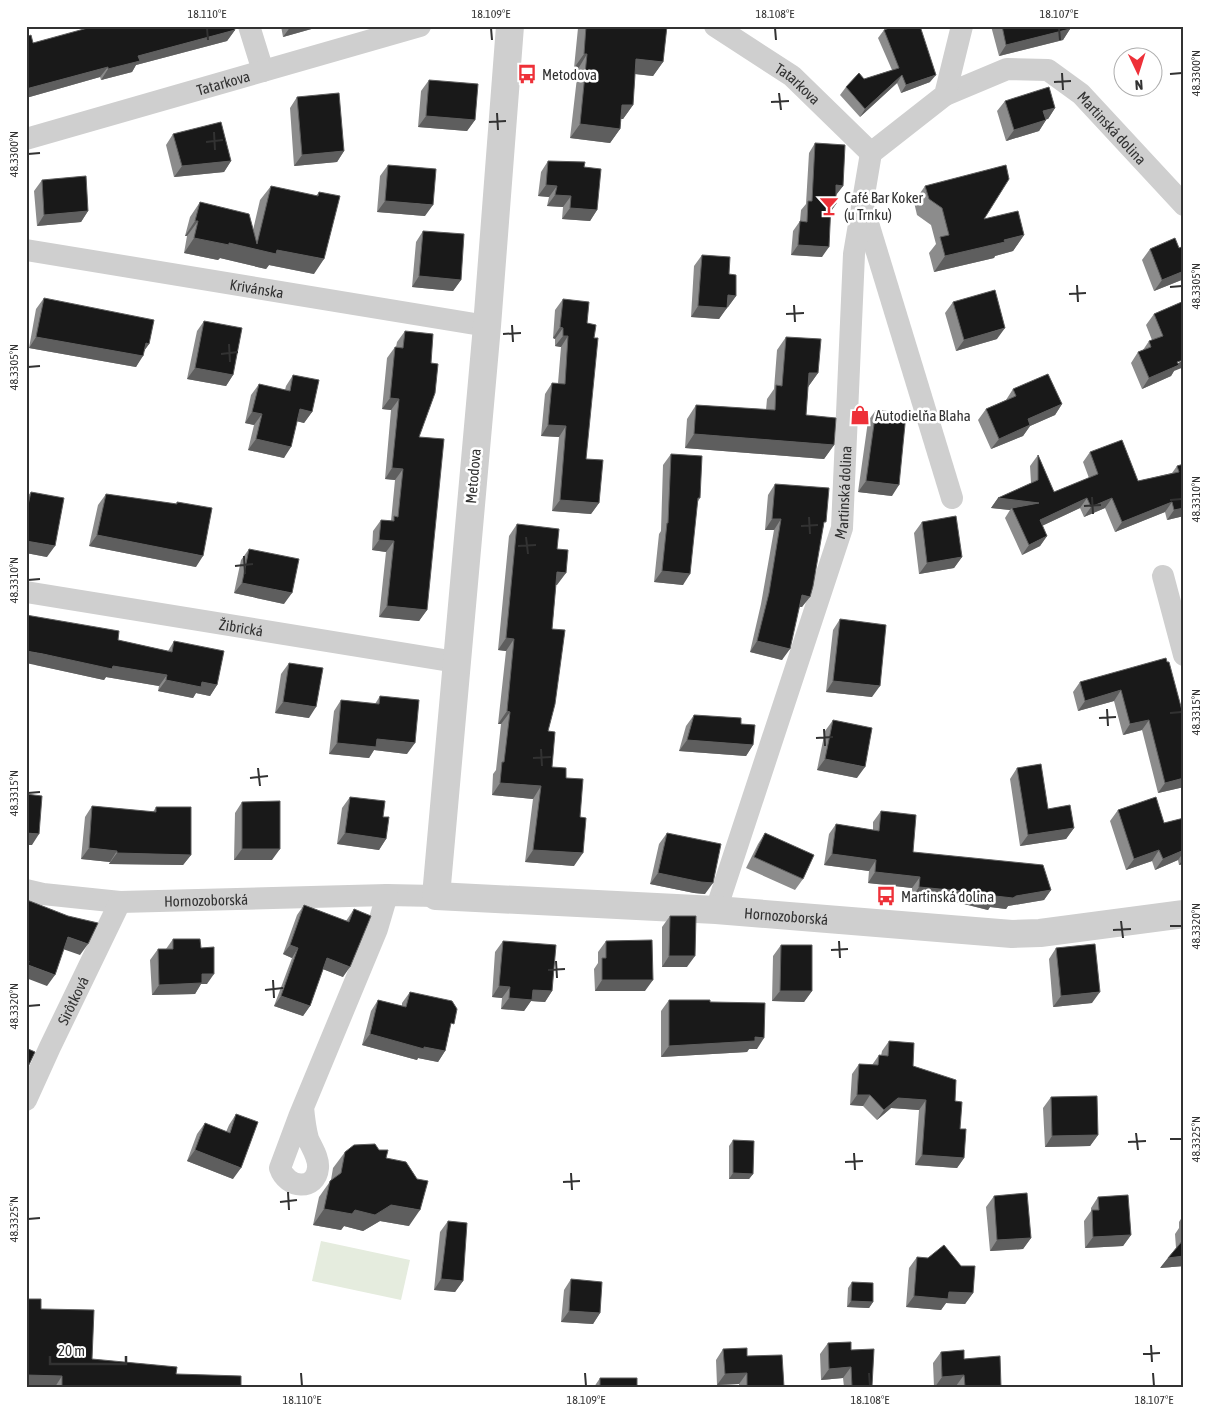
<svg xmlns="http://www.w3.org/2000/svg" width="1210" height="1413" font-family="'Asap Condensed',sans-serif">
<style>
.grass{fill:#e5ecde}
.lines{fill:none;stroke-linecap:round;stroke-linejoin:round}
.minor{stroke:#cfcfcf;stroke-width:22}
.tertiary{stroke:#cfcfcf;stroke-width:28}
.wall{fill:#8c8c8c}
.shaded-wall{fill:#5e5e5e}
.building{fill:#191919;stroke:#5e5e5e}
.ticks{fill:none;stroke:#323232;stroke-width:2}
.labels{text-anchor:middle;dominant-baseline:central;stroke-width:5;stroke-linejoin:round;paint-order:stroke}
.poi-label{font-size:15px;fill:#323232;stroke:#fff;text-anchor:start}
.street-label{font-size:15px;fill:#323232;stroke:#fff}
.neatline{fill:none;stroke:#323232;stroke-width:2}
.ticks-label{font-size:12px;text-anchor:middle;fill:#323232}
</style>
<rect width="100%" height="100%" fill="#fff"/>
<path class="grass" d="M321 1241 410 1260 401 1300 312 1281Z"/>
<g class="lines">
<g class="minor">
<path d="M249 26 263 71"/>
<path id="s1" d="M715 26 792 76 871 153"/>
<path id="s2" d="M945 95 1007 69 1048 70 1081 94 1184 205"/>
<path id="s3" d="M26 139 420 26"/>
<path d="M864 210 952 498"/>
<path id="s4" d="M26 250 487 326"/>
<path d="M1163 576 1184 655"/>
<path id="s5" d="M26 592 456 662"/>
<path id="s6" d="M26 890 43 894 120 902 387 895 436 896"/>
<path id="s7" d="M716 910 842 528 854 254 871 153 945 95 962 26"/>
<path id="s8" d="M26 1100 50 1047 120 902"/>
<path d="M303 1107C304 1118 305 1128 308 1139 312 1148 319 1158 318 1168 316 1191 287 1189 280 1168L299 1117 377 929 387 895"/>
</g>
<path class="tertiary" id="s9" d="M510 26 487 326 436 896 716 910 1012 934 1040 933 1184 914"/>
</g>
<path class="wall" d="M281 26H322L283 37Z
M579 26H667L663 62 653 76 635 74 633 105 623 119H621L620 129 610 143 570 138 578 69 574 68 578 28Z
M991 26H1070V29L1063 40 999 56Z
M235 30 227 41 136 65 132 72 101 80 100 77 26 98V37L33 43Z
M884 30 930 82 901 93 897 83 860 117 840 95 846 87 864 79 892 70 878 38Z
M429 80 475 120 467 131 418 127 421 91Z
M297 97 344 151 337 162 294 166 290 108Z
M1005 101 1055 108 1048 119H1046V120L1039 131 1006 141 997 111Z
M173 134 231 161 224 172 174 177 166 145Z
M815 143 843 186 836 195V204L831 211 822 257 791 255 793 231 800 221 801 210 806 204 809 153Z
M548 161 584 167 597 210 590 221 562 219 563 207 547 206 549 197 538 196 541 172Z
M388 165 425 216 377 212 380 176Z
M42 180 88 211 81 222 37 226 34 191Z
M271 186 316 196 319 192 314 274 269 265 266 269 220 258 218 260 184 253 187 236H185L190 217 200 202 253 230 260 200Z
M925 186 984 219 1024 235 1013 251 995 256 994 258 934 272 929 253 936 244 931 225 917 215 914 202Z
M423 231 461 280 453 291 412 287 416 242Z
M1184 246V279L1154 291 1142 260 1150 249 1179 248Z
M702 255 729 274 736 296 728 307H727L719 319 691 317 694 266Z
M44 298 149 344 144 351 136 367 29 348 36 309Z
M563 299 587 323 586 459 599 503 591 514 552 511 559 437 541 436 545 394 552 383H558L561 347 555 346V339L553 338 555 310Z
M1184 301 1174 371 1171 376 1142 389 1131 363 1138 352 1143 350 1149 341 1152 340 1146 325 1154 314Z
M953 302 997 339 956 351 945 313Z
M204 321 233 375 226 386 187 379 197 331Z
M405 331 419 437 427 610 419 621 379 617 386 552 372 550 373 531 381 520 391 521 395 480 385 479 391 410 382 409 387 358 395 347H396L397 342Z
M786 337 818 373 808 387 806 415 834 445 824 459 685 448 687 419 696 405 766 410 767 399 774 389 777 350Z
M293 375 312 412 304 423 297 421 284 458 248 450 254 425 245 423 251 395 259 384 285 390 286 386Z
M1013 389 1062 404 1055 415 1030 426 1023 436 991 449 978 420 986 409 1006 400Z
M876 410 892 496 858 492 868 421Z
M1090 452 1138 481 1172 473 1177 466 1184 464V516L1167 520 1165 512 1115 532 1105 508 1084 517 1080 508 1042 526 1047 536 1040 546 1022 555 1005 518 1010 510 991 508 998 498 1031 483 1030 466 1038 455 1054 492 1089 478 1083 462Z
M671 454 700 498 697 503 683 585 654 582 659 534 661 531 663 465Z
M775 484 824 525 802 607H799L782 660 750 652 761 604 774 530H765L768 495Z
M31 492 47 557 26 553V498Z
M106 494 176 504 177 502 196 567 89 546 98 505Z
M922 522 962 557 954 568 919 574 914 533Z
M517 524 557 549V585H556L552 629 548 731 552 767 566 778 574 866 525 862 533 799 492 795 493 774 496 770 501 724H498L506 651 498 650 509 536Z
M249 549 284 604 234 593 241 560Z
M840 619 872 697 826 692 833 630Z
M118 640 168 651 174 641 217 685 210 696 196 693 193 698 158 691 159 686 106 677 104 680 36 665Z
M1160 660 1184 718V787L1158 793 1142 730 1123 735 1114 701 1078 711 1073 692 1080 682Z
M289 663 309 718 275 713 281 674Z
M380 696 407 754 374 750 369 758 329 754 334 711 341 700 375 704Z
M694 715 741 724 753 745 746 756 679 751 686 726Z
M833 720 857 778 817 770 825 731Z
M1017 768 1048 809 1074 828 1066 839 1020 846 1010 779Z
M350 797 383 817 386 839 379 850 337 844 342 808Z
M242 802 272 860H234L235 813Z
M92 806 153 812 156 807 191 855 183 865 109 864 110 862 81 859 85 817Z
M1118 810 1164 823 1184 818V868L1183 864 1179 865 1178 860 1155 870 1152 861 1126 870 1110 821Z
M881 811 913 852 1051 890 1044 900 1008 906 1006 909 990 907 988 910 952 901 912 898V888L868 883 869 871 824 865 829 834 836 824 873 830V822Z
M667 833 705 894 694 893 650 884 659 844Z
M765 833 803 879 795 890 746 868 758 844Z
M304 905 346 921 354 909 343 977 323 969 310 1006 303 1016 274 1006 292 958 283 954 297 915Z
M670 916 687 967H662V927Z
M173 939 201 948 207 984H201L195 994 152 995 150 960 158 949H166Z
M503 941 552 991 545 1002 531 1001 524 1011 501 1009 502 998 492 997 495 952Z
M606 941 645 991H595L594 969 598 963V952Z
M781 945 812 991 804 1002 772 1001 773 956Z
M1056 948 1092 1003 1053 1007 1049 959Z
M410 992 450 1029 445 1051 438 1062 418 1058 417 1060 362 1045 371 1011 378 1000 402 1006V1003Z
M669 1000 710 1002 757 1049H749L747 1052 661 1057V1011Z
M889 1041 913 1066 955 1101 960 1129 964 1158 957 1168 915 1165 919 1110 891 1108 877 1120 863 1106 850 1105 852 1074 859 1064 872 1065 879 1055 881 1056 882 1051Z
M1051 1097 1098 1135 1090 1146 1045 1147 1043 1108Z
M236 1114 233 1179 187 1161 197 1134 205 1123 226 1132 229 1125Z
M733 1140 753 1174 749 1179H729V1146Z
M379 1150 386 1158 409 1226 380 1221 363 1231 344 1226 341 1230 313 1225 319 1197 331 1180 333 1168 345 1152Z
M994 1196 1031 1238 1023 1249 990 1251 986 1207Z
M1098 1197 1131 1235 1123 1246 1085 1248 1084 1221 1091 1211V1208Z
M1184 1214V1266L1160 1268 1176 1248 1175 1234 1179 1228V1222Z
M448 1221 463 1281 455 1292 434 1290 440 1232Z
M917 1257 973 1293 965 1304 946 1303 941 1310 906 1307 909 1268Z
M571 1279 600 1313 593 1324 561 1322 564 1290Z
M852 1282 873 1302 869 1308 847 1307 848 1288Z
M41 1309 92 1359 176 1374 241 1387H26Z
M828 1343 851 1350 872 1387H844L843 1378 821 1380 820 1354Z
M723 1349 747 1356 784 1387H739V1384L717 1385 716 1360Z
M941 1352 1001 1387H934L933 1363Z
M600 1378 637 1387H594Z"/>
<path class="shaded-wall" d="M291 26H322L283 37Z
M1070 29 1063 40 999 56 1006 45Z
M235 30 227 41 136 65 132 72 101 80 108 69 138 56Z
M584 54H587L578 69 574 68Z
M636 59 663 62 653 76 626 73Z
M108 67 100 77 26 98V89Z
M902 75 897 83 860 117 865 109Z
M936 75 930 82 901 93 906 85Z
M622 105H633L623 119H612Z
M1055 108 1048 119 1036 122 1043 111Z
M426 116 475 120 467 131 418 127Z
M1046 120 1039 131 1006 141 1014 130Z
M580 124 620 129 610 143 570 138Z
M344 151 337 162 294 166 302 155Z
M231 161 224 172 174 177 182 166Z
M546 185 557 186 549 197 538 196Z
M836 185 843 186 836 195H830Z
M555 195 571 196 563 207 547 206Z
M385 201 433 205 425 216 377 212Z
M831 204H836L829 214Z
M570 208 597 210 590 221 562 219Z
M88 211 81 222 37 226 44 215Z
M195 221H198L187 236H185Z
M1024 235 1013 251 995 256 994 258 934 272 945 256Z
M194 238 277 250 324 259 314 274 269 265 266 269 220 258 218 260 184 253Z
M798 245 829 247 822 257 791 255Z
M1184 271V279L1154 291 1162 280Z
M419 276 461 280 453 291 412 287Z
M728 295 736 296 728 307 720 306Z
M698 306 727 308 719 319 691 317Z
M560 327 563 328 555 339 553 338Z
M1005 328 997 339 956 351 964 340Z
M563 336H568L561 347 555 346Z
M36 337 143 356 136 367 29 348Z
M146 343 149 344 141 355Z
M1184 360V367L1174 371 1171 376 1142 389 1149 378Z
M195 368 233 375 226 386 187 379Z
M809 373H818L808 387 799 386Z
M390 398 399 399 391 410 382 409Z
M1062 404 1055 415 1030 426 1023 436 991 449 999 439 1028 419Z
M300 409 312 412 304 423 292 420Z
M252 412 262 414 254 425 245 423Z
M548 425 566 426 559 437 541 436Z
M694 434 834 445 824 459 685 448Z
M256 439 291 447 284 458 248 450Z
M392 468 403 469 395 480 385 479Z
M866 481 899 485 892 496 858 492Z
M998 498 1039 503 1012 508 1010 510 991 508Z
M1087 498 1080 508 1033 530 1040 520Z
M1112 498 1105 508 1084 517 1091 507Z
M560 500 599 503 591 514 552 511Z
M1172 502 1165 512 1115 532 1122 522Z
M1184 508V516L1167 520 1174 510Z
M772 519H781L774 530H765Z
M97 535 203 556 196 567 89 546Z
M1047 536 1040 546 1022 555 1029 545Z
M379 540 394 541 386 552 372 550Z
M26 541 55 546 47 557 26 553Z
M962 557 954 568 919 574 927 563Z
M662 571 690 574 683 585 654 582Z
M557 572 566 573 557 585 549 584Z
M242 583 292 593 284 604 234 593Z
M802 595 810 597 802 607 794 606Z
M387 606 427 610 419 621 379 617Z
M506 638 514 639 506 651 498 650Z
M757 641 790 649 782 660 750 652Z
M26 651 167 675 159 686 106 677 104 680 26 663Z
M166 680 202 682 217 685 210 696 196 693 193 698 158 691Z
M833 681 880 686 872 697 826 692Z
M1121 690 1114 701 1078 711 1085 701Z
M283 702 316 707 309 718 275 713Z
M507 711 510 712 501 724H498Z
M1149 720 1142 730 1123 735 1130 724Z
M377 739 415 743 407 754 374 750 369 758 329 754 337 743Z
M687 740 753 745 746 756 679 751Z
M825 759 865 767 857 778 817 770Z
M1184 778V787L1158 793 1165 783Z
M500 783 541 786 533 799 492 795Z
M1074 828 1066 839 1020 846 1028 835Z
M26 833 39 834 32 845H26Z
M345 833 386 839 379 850 337 844Z
M89 848 117 851 110 862 81 859Z
M242 849H280L272 860H234Z
M533 850 583 853 574 866 525 862Z
M1159 850 1152 861 1126 870 1134 859Z
M1184 850V852L1178 860 1155 870 1163 859Z
M117 853 191 855 183 865 109 864Z
M832 854 876 860 869 871 824 865Z
M1184 858V863L1183 864 1179 865Z
M875 872 920 877 912 888 868 883Z
M658 873 713 883 705 894 694 893 650 884Z
M919 887 960 891 995 896H1016L1051 890 1044 900 1008 906 1006 909 990 907 988 910 952 901 912 898Z
M68 937 88 944 80 955 60 948Z
M290 945 298 948 292 958 283 954Z
M669 956H695L687 967H662Z
M327 958 350 967 343 977 320 968Z
M28 965 55 975 47 986 26 978V967Z
M202 974H214L207 984H201L195 994 152 995 159 985Z
M602 980H653L645 991H595Z
M499 986 510 987 502 998 492 997Z
M533 990 552 991 545 1002 531 1001 524 1011 501 1009 509 998Z
M780 991H812L804 1002 772 1001Z
M1100 992 1092 1003 1053 1007 1061 996Z
M281 996 310 1006 303 1016 274 1006Z
M370 1034 424 1047 445 1051 438 1062 418 1058 417 1060 362 1045Z
M755 1037 764 1038 757 1049H749L747 1052 661 1057 669 1046Z
M857 1095H870L863 1106 850 1105Z
M898 1098 926 1100 919 1110 891 1108 877 1120 884 1110Z
M1098 1135 1090 1146 1045 1147 1052 1136Z
M195 1150 241 1168 233 1179 187 1161Z
M922 1155 964 1158 957 1168 915 1165Z
M733 1173 753 1174 749 1179H729Z
M391 1205 420 1210 409 1226 380 1221 363 1231 344 1226 341 1230 313 1225 324 1209 355 1210Z
M1131 1235 1123 1246 1085 1248 1093 1237Z
M1031 1238 1023 1249 990 1251 997 1240Z
M1184 1256V1266L1160 1268 1168 1258Z
M441 1279 463 1281 455 1292 434 1290Z
M949 1292 973 1293 965 1304 946 1303 941 1310 906 1307 914 1296Z
M851 1301 873 1302 869 1308 847 1307Z
M569 1311 600 1313 593 1324 561 1322Z
M851 1367 843 1378 821 1380 829 1369Z
M747 1373 739 1384 717 1385 725 1374Z
M26 1375 62 1376 55 1387H26Z
M964 1375 956 1386 935 1387 942 1377Z"/>
<path class="building" d="M95 26H233L235 30 138 56 140 61 108 69V67L26 89V37L31 35 33 43Z
M586 26H667L663 62 636 59 633 105H622L620 129 580 124 587 54H584Z
M894 26H920L936 75 906 85 902 75 865 109 846 87 859 73 864 79 899 68 884 30Z
M1002 26H1070V29L1006 45Z
M429 80 478 84 475 120 426 116Z
M1049 87 1055 108 1043 111 1046 120 1014 130 1005 101Z
M339 93 344 151 302 155 297 97Z
M221 122 231 161 182 166 173 134Z
M815 143 845 145 843 186 836 185V204H831L829 247 798 245 800 221 807 222 808 201H812Z
M548 161 585 162 584 167 601 169 597 210 570 208 571 196 555 195 557 186 546 185Z
M388 165 436 169 433 205 385 201Z
M1006 165 1009 179 984 219 1018 211 1024 235 1004 240 1005 242 945 256 940 237 949 235 942 208 929 199 925 186Z
M86 176 88 211 44 215 42 180Z
M271 186 318 196 319 192 340 196 324 259 277 250 276 254 229 243V245L194 238 198 221H195L200 202 249 214 257 244Z
M423 231 464 234 461 280 419 276Z
M1175 238 1179 248 1184 246V271L1162 280 1150 249Z
M702 255 730 257 729 274 736 275V296L728 295 727 308 698 306Z
M995 290 1005 328 964 340 953 302Z
M44 298 154 320 149 344 146 343 143 356 36 337Z
M563 299 589 302 587 323 596 325 594 338H598L586 459 603 460 599 503 560 500 566 426 548 425 552 383 565 384 568 336H563V328L560 327Z
M1184 301V360L1177 362 1179 365 1149 378 1138 352 1151 347 1149 341 1163 336 1154 314Z
M204 321 242 328 233 375 195 368Z
M405 331 433 334 431 363 438 364 435 393 419 437 444 439 427 610 387 606 394 541 379 540 381 520 394 521V516L398 517 403 469 392 468 399 399 390 398 395 347 403 348Z
M786 337 821 339 818 373H809L806 415 836 418 834 445 694 434 696 405 775 410 776 385 782 386Z
M1048 374 1062 404 1028 419 1030 425 999 439 986 409 1016 396 1013 389Z
M293 375 319 380 312 412 300 409 291 447 256 439 262 414 252 412 259 384 290 391Z
M876 410 906 414 899 485 866 481Z
M1122 440 1138 481 1179 472 1177 466 1184 464V508L1174 510 1172 502 1122 522 1112 498 1091 507 1087 498 1040 520 1047 536 1029 545 1012 508 1039 503 998 498 1038 480V455L1054 492 1098 474 1090 452Z
M671 454 702 456 700 498H698L690 574 662 571 667 523H668Z
M775 484 829 488 826 522H824L813 586 810 597 802 595 790 649 757 641 769 593 781 519H772Z
M31 492 64 498 55 546 26 541V505H28Z
M106 494 177 504V502L212 508 203 556 97 535Z
M956 516 962 557 927 563 922 522Z
M517 524 559 529 557 549 568 550 566 573 557 572 552 629 565 630 555 704 548 731 555 732 552 767 566 768V778L583 779 580 817 586 818 583 853 533 850 541 786 500 783 502 762H504L510 712 507 711 514 639 506 638Z
M249 549 299 559 292 593 242 583Z
M26 615 119 631 118 640 172 652 174 641 224 651 217 685 202 682 201 687 166 680 167 675 113 666 112 669 43 654 26 651Z
M840 619 886 625 880 686 833 681Z
M1166 658 1167 662H1169L1184 718V778L1165 783 1149 720 1130 724 1121 690 1085 701 1080 682Z
M289 663 323 668 316 707 283 702Z
M380 696 419 700 415 743 377 739 376 747 337 743 341 700 379 704Z
M694 715 741 718V724L755 725 753 745 687 740Z
M833 720 872 728 865 767 825 759Z
M1041 764 1048 809 1070 805 1074 828 1028 835 1017 768Z
M26 794 42 796 39 834 26 833Z
M350 797 385 801 383 817H389L386 839 345 833Z
M1156 797 1164 823 1184 818V850L1163 859 1159 850 1134 859 1118 810Z
M280 801V849H242V802Z
M92 806 156 812V807H191V855L117 853V851L89 848Z
M881 811 916 815 913 852 1043 865 1051 890 1016 896 1013 898 995 896V900L960 891 919 887 920 877 875 872 876 860 832 854 836 824 879 831Z
M667 833 721 844 713 883 701 882 658 873Z
M765 833 814 855 803 879 754 857Z
M27 900 68 916 98 923 88 944 68 937 55 975 28 965 29 961 26 960Z
M304 905 349 922 354 909 371 916 350 967 327 958 310 1006 281 996 298 948 290 945Z
M670 916H696L695 956H669Z
M173 939H200L201 948 214 947V974H202V983L159 985 158 949H173Z
M652 940 653 980H602V958H606V941Z
M503 941 556 945 552 991 533 990 532 1000 509 998 510 987 499 986Z
M1095 944 1100 992 1061 996 1056 948Z
M781 945H812V991H780Z
M410 992 452 1001 457 1009 454 1024 451 1023 445 1051 424 1047V1049L370 1034 378 1000 406 1007Z
M669 1000H710V1002L765 1003 764 1038 755 1037V1041L669 1046Z
M889 1041 914 1043 913 1066 956 1080 955 1101 962 1102 960 1129H966L964 1158 922 1155 926 1100 898 1098 884 1110 870 1095H857L859 1064 878 1065 879 1055 888 1056Z
M26 1048 35 1052 26 1071Z
M1097 1096 1098 1135 1052 1136 1051 1097Z
M236 1114 258 1122 241 1168 195 1150 205 1123 230 1133Z
M733 1140 754 1141 753 1174 733 1173Z
M375 1144 379 1150H388L386 1158 406 1162 417 1179 428 1181 420 1210 391 1205 375 1215 355 1210 352 1214 324 1209 330 1181 341 1173 345 1152 354 1145Z
M1027 1193 1031 1238 997 1240 994 1196Z
M1128 1195 1131 1235 1093 1237 1092 1210H1099L1098 1197Z
M448 1221 467 1223 463 1281 441 1279Z
M1183 1223H1184V1256L1168 1258 1184 1239Z
M944 1245 961 1266H975L973 1293 949 1292 948 1299 914 1296 917 1257 928 1258Z
M571 1279 602 1282 600 1313 569 1311Z
M852 1282 873 1283V1302L851 1301Z
M26 1299H41V1309L94 1310 92 1359 177 1367 176 1374 241 1376V1387H62V1376L26 1375Z
M851 1342V1350L874 1349 872 1386 852 1387 851 1367 829 1369 828 1343Z
M747 1348V1356L782 1355 784 1387H747V1373L725 1374 723 1349Z
M964 1350V1359L1000 1356 1001 1387H965L964 1375 942 1377 941 1352Z
M600 1378H637V1387H600Z"/>
<path class="ticks" d="M207 28 208 40M491 28 492 40M775 28 776 40M1059 28 1060 40M1062 73 1063 90M1170 74 1182 73M1054 82 1071 81M779 93 781 110M771 102 789 101M497 113 498 130M489 122 506 121M214 132 215 150M206 142 223 140M28 154 40 153M1077 285 1078 302M1170 287 1182 286M1069 294 1086 293M794 305 795 322M786 314 804 313M512 325 513 342M503 334 521 333M229 344 230 362M221 354 238 352M28 367 40 366M1092 497 1093 514M1170 500 1182 499M1084 506 1101 505M809 517 810 534M801 526 818 525M526 537 528 554M518 546 536 545M244 556 245 574M235 566 253 564M28 580 40 579M1107 709 1108 726M1170 713 1182 712M1099 718 1116 717M824 729 825 746M816 738 833 737M541 749 542 766M533 758 551 757M258 768 260 786M250 778 268 776M28 793 40 792M1121 921 1123 938M1170 926H1182M1113 930 1131 929M839 941 840 958M831 950 848 949M556 961 557 978M548 970 565 969M273 980 274 998M265 990 283 988M28 1006 40 1005M1136 1133 1138 1150M1170 1139H1182M1128 1142 1146 1141M854 1153 855 1170M845 1162 863 1161M571 1173 572 1190M563 1182 580 1181M288 1192 289 1210M280 1202 297 1200M28 1219 40 1218M1151 1345 1152 1362M1143 1354 1160 1353M301 1373 302 1386M585 1373 586 1386M869 1373 870 1386M1153 1373 1154 1386"/>
<defs>
<symbol id="bus-bare" viewBox="-9 -9 18 18"><path d="M-5-6H5V4H4V6H2V4H-2V6H-4V4H-5ZM-3.5-4V0h7V-4ZM-3.5 1.2v1.5H-2V1.2ZM2 1.2v1.5H3.5V1.2Z" fill="#ee3038" stroke="#fff" stroke-width="2.5" paint-order="stroke"/></symbol>
<symbol id="bar-bare" viewBox="-9 -9 18 18"><path d="M-6-5H6L.8 .8V4.5H3.5V6h-7V4.5H-.8V.8Z" fill="#ee3038" stroke="#fff" stroke-width="2.5" paint-order="stroke"/></symbol>
<symbol id="shop-bare" viewBox="-9 -9 18 18"><path d="M-5-2.5h2.3a2.7 3.5 0 0 1 5.4 0H5L5.5 6h-11ZM-1.5-2.5h3a1.5 2.3 0 0 0-3 0Z" fill="#ee3038" stroke="#fff" stroke-width="2.5" paint-order="stroke"/></symbol>
</defs>
<g fill-rule="evenodd">
<use href="#bus-bare" x="513" y="60" width="28" height="28"/>
<use href="#bar-bare" x="815" y="192" width="28" height="28"/>
<use href="#shop-bare" x="846" y="401" width="28" height="28"/>
<use href="#bus-bare" x="872" y="882" width="28" height="28"/>
</g>
<g class="labels">
<g class="poi-label">
<text x="542" y="74">Metodova</text>
<text x="844" y="197">Café Bar Koker<tspan x="844" dy="17">(u Trnku)</tspan></text>
<text x="875" y="415">Autodielňa Blaha</text>
<text x="901" y="896">Martinská dolina</text>
</g>
<g class="street-label">
<text stroke="none"><textPath href="#s3" startOffset="205">Tatarkova</textPath></text>
<text stroke="none"><textPath href="#s1" startOffset="101">Tatarkova</textPath></text>
<text stroke="none"><textPath href="#s2" startOffset="195">Martinská dolina</textPath></text>
<text stroke="none"><textPath href="#s4" startOffset="234">Krivánska</textPath></text>
<text transform="translate(473 476) rotate(-85)">Metodova</text>
<text stroke="none"><textPath href="#s7" startOffset="438">Martinská dolina</textPath></text>
<text stroke="none"><textPath href="#s5" startOffset="218">Žibrická</textPath></text>
<text stroke="none"><textPath href="#s6" startOffset="181">Hornozoborská</textPath></text>
<text stroke="none"><textPath href="#s9" startOffset="1224">Hornozoborská</textPath></text>
<text stroke="none"><textPath href="#s8" startOffset="110">Sirôtková</textPath></text>
</g>
</g>
<rect width="1210" height="1413" fill="none" stroke="#ffffff" stroke-width="55"/>
<g transform="translate(1138 72) rotate(176)"><circle r="24" fill="#ffffff" stroke="#adadad"/>
<path d="M0-4L9 19L0 12L-9 19Z" fill="#ee3038"/>
<text y="-8" font-size="14" font-weight="bold" text-anchor="middle" fill="#323232">N</text>
</g>
<path d="M50 1356v8h76v-8" fill="none" stroke="#323232" stroke-width="2.5"/>
<text x="58" y="1356" font-size="15" fill="#323232" stroke="#ffffff" stroke-width="4" paint-order="stroke">20 m</text>
<rect x="28" y="28" width="1154" height="1358" class="neatline"/>
<g class="ticks-label">
<text x="207" y="18">18.110°E</text>
<text x="491" y="18">18.109°E</text>
<text x="775" y="18">18.108°E</text>
<text x="1059" y="18">18.107°E</text>
<text transform="translate(1196 73) rotate(-90)" y="4">48.3300°N</text>
<text transform="translate(14 154) rotate(-90)" y="4">48.3300°N</text>
<text transform="translate(1196 286) rotate(-90)" y="4">48.3305°N</text>
<text transform="translate(14 367) rotate(-90)" y="4">48.3305°N</text>
<text transform="translate(1196 499) rotate(-90)" y="4">48.3310°N</text>
<text transform="translate(14 580) rotate(-90)" y="4">48.3310°N</text>
<text transform="translate(1196 712) rotate(-90)" y="4">48.3315°N</text>
<text transform="translate(14 793) rotate(-90)" y="4">48.3315°N</text>
<text transform="translate(1196 926) rotate(-90)" y="4">48.3320°N</text>
<text transform="translate(14 1006) rotate(-90)" y="4">48.3320°N</text>
<text transform="translate(1196 1139) rotate(-90)" y="4">48.3325°N</text>
<text transform="translate(14 1219) rotate(-90)" y="4">48.3325°N</text>
<text x="302" y="1404">18.110°E</text>
<text x="586" y="1404">18.109°E</text>
<text x="870" y="1404">18.108°E</text>
<text x="1154" y="1404">18.107°E</text>
</g>
</svg>
